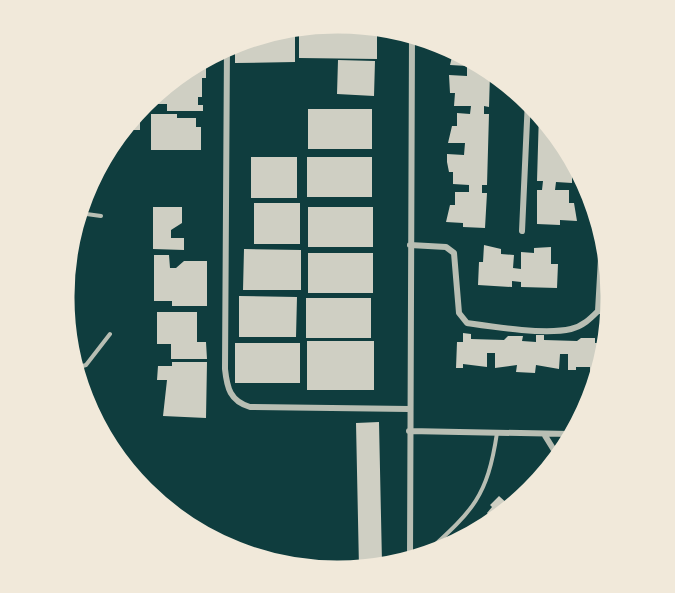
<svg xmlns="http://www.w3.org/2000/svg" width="675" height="593" font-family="'Public Sans',sans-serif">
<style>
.building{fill:#cfcfc3}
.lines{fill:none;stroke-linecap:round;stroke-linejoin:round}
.service{stroke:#b8beb3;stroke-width:4}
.minor{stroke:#b8beb3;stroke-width:6}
.rim{fill:none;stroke:#f1e9da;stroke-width:3}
</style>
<rect width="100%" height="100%" fill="#0f3d3e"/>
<path class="building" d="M338 21 377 29V59L299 58V29Z
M295 30V62L235 63V41Z
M454 49 490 74 489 107 484 106V114H489L487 185H482V193H487L485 228 463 227V223L446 222 450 205H455V192H469V185L453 184V172H449L447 162V154L464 155 465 143H448L452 126H457V113L470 114 471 106H454L455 93H450L449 75 467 76V66L450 65Z
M338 60 375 61 374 96 337 94Z
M202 62H206V78H202V97H198V105H203V111H167V104H148V98L180 77H190V70Z
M140 106V130H124L139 107Z
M308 109H372V149H308Z
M539 112 562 146V152L566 153 577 168 576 170H572V183L556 182 555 190H569V203H574L577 221 560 220V225L537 224V190H542L543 181H537Z
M151 114H177V118H196V127H201V150H151Z
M251 157H297V198H251Z
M307 157H372V197H307Z
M254 203H300V244H254Z
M153 207H182V223L171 230V238H184V250L153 249Z
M308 207H373V247H308Z
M484 245 501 249V254L514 255 513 268 521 269V252L534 253V248L551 247V264H558L557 288 521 287V282L512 281V287L478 285 479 262H483Z
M244 249 301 250V290H243Z
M308 253H373V293H308Z
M154 255H169L170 268H176L184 261H207V306H172V301H154Z
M605 259 609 276H604Z
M239 296 297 297 296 337H239Z
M306 298H371V338H306Z
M157 312H197V342H206L207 359H171V344H157Z
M463 333 471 334V339L504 340 508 336H523L522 341 536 342V335H544V340L577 341 581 338H595V343H604L598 374H590V367H576V370H568V354H560L559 369 536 365 535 373 516 372 517 365 495 368V353H487V367L463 364V368H456L457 342H463Z
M307 341H374V390H307Z
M235 343H300V383H235Z
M172 362H207L206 418 163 416 167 380H157L158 366H172Z
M379 422 382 563 359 568 356 423Z
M499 496 510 506 487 521 490 517 487 513 492 507 490 505Z
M478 522 482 525 464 537 462 535Z"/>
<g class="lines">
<path class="service" d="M79 213 101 216
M76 368 86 365 110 334
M424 555C472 511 487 499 497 433"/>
<path class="minor" d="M227 45 225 369C227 388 230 401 250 407L409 409
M522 231 528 99
M410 245 446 247 454 253 459 313 467 323C494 327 545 335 571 329 583 326 590 319 598 311H610
M598 311 602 241
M409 431 570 434
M544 434 557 455
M410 558 412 36"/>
</g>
<path d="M0 0H675V593H0ZM337 32H338A264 264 0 0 1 602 296V298A264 264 0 0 1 338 562H337A264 264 0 0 1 73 298V296A264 264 0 0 1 337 32Z" fill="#f1e9da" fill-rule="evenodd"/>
<path class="rim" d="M337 32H338A264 264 0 0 1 602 296V298A264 264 0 0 1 338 562H337A264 264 0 0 1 73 298V296A264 264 0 0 1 337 32Z"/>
</svg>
